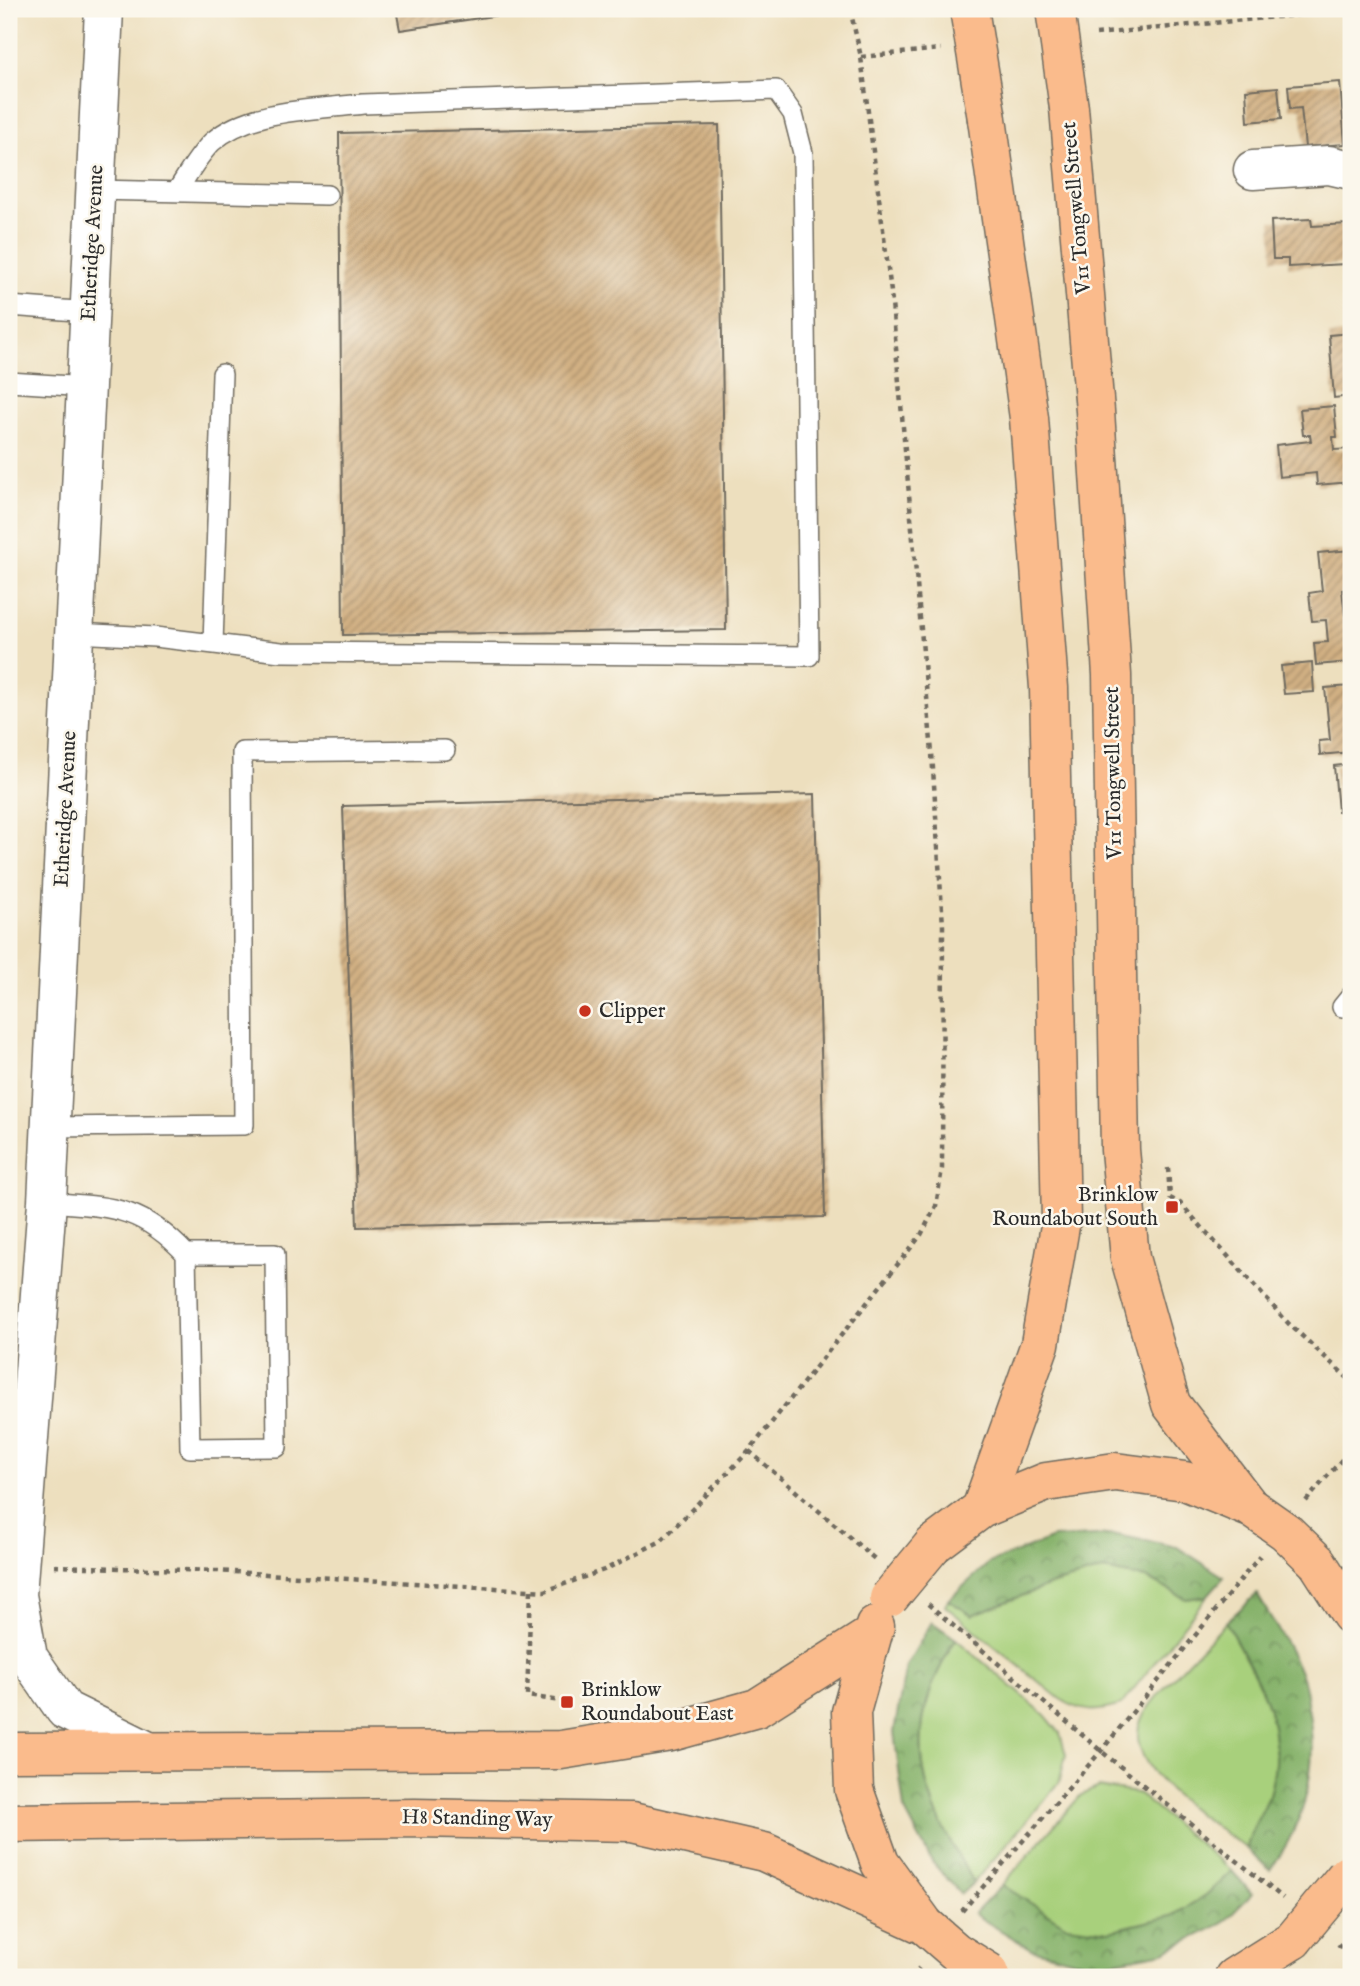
<svg xmlns="http://www.w3.org/2000/svg" width="1360" height="1986" font-family="'IM FELL English',serif">
<style>
.green{fill:#a8d07b;stroke:#6a7e53;stroke-width:2}
.forest{fill:url(#forest-crowns);stroke:#586e4b;stroke-width:2}
.building{fill:url(#building-hatch)}
.lines{fill:none;stroke-linecap:round;stroke-linejoin:round}
.lane-casing{stroke:#6f6a5e;stroke-width:22}
.street-casing{stroke:#6f6a5e;stroke-width:41}
.highway-casing{stroke:#6f6a5e;stroke-width:41}
.path{stroke:#6f6a5e;stroke-width:4.5;stroke-dasharray:5 5;stroke-linecap:butt}
.lane{stroke:#fff;stroke-width:19}
.street{stroke:#fff;stroke-width:38}
.highway{stroke:#fabb8c;stroke-width:38}
.highway-bridge-casing{stroke:#6f6a5e;stroke-width:41;stroke-linecap:butt}
.highway-bridge{stroke:#fabb8c;stroke-width:38}
.poi-dot{fill:#c8321e;stroke:#fbf7ec;stroke-width:2.5}
.labels{text-anchor:middle;dominant-baseline:central;stroke-width:5;stroke-linejoin:round;paint-order:stroke}
.street-label{font-size:21px;fill:#2b2b2b;stroke:#fbf7ec}
.poi-label{font-size:21px;fill:#2b2b2b;stroke:#fbf7ec;text-anchor:start}
</style>
<defs>
<pattern id="forest-crowns" width="20" height="18" patternUnits="userSpaceOnUse" patternTransform="scale(1.75)"><rect width="20" height="18" fill="#86b26b"/><path d="M2 6a3 3 0 1 1 6 0M12 15a3 3 0 1 1 6 0" fill="none" stroke="#6e9158"/></pattern>
<pattern id="building-hatch" width="6" height="6" patternUnits="userSpaceOnUse" patternTransform="scale(1.75)"><rect width="6" height="6" fill="#d1b083"/><path d="M-1 1l2-2M0 6l6-6M5 7l2-2" fill="none" stroke="#aa8f6b"/></pattern>
</defs>
<rect width="100%" height="100%" fill="#fbf7ec"/>
<filter id="ink" filterUnits="userSpaceOnUse"><feTurbulence type="fractalNoise" baseFrequency=".0143" numOctaves="2"/><feDisplacementMap in="SourceGraphic" scale="14" xChannelSelector="R" yChannelSelector="G"/><feConvolveMatrix kernelMatrix="1 2 1 2 8 2 1 2 1" color-interpolation-filters="sRGB"/></filter>
<filter id="wash" filterUnits="userSpaceOnUse"><feTurbulence type="fractalNoise" baseFrequency=".00686" numOctaves="4" result="noise"/><feDisplacementMap in="SourceGraphic" scale="28" xChannelSelector="R" yChannelSelector="G"/><feGaussianBlur stdDeviation="1.57" result="paint"/><feColorMatrix in="noise" values="0 0 0 0 0 0 0 0 0 0 0 0 0 0 0 0 0 1.4 0 .05"/><feComposite in="paint" operator="in"/></filter>
<g filter="url(#wash)">
<rect width="100%" height="100%" fill="#eddfbe"/>
<path class="green" d="M1103 1570 1146 1578 1186 1599 1207 1596 1121 1705C1096 1713 1082 1713 1060 1699L945 1606 948 1600 972 1615 1053 1584Z
M1226 1622C1257 1681 1290 1725 1269 1795 1263 1814 1250 1828 1247 1849 1213 1823 1120 1770 1141 1720 1150 1698 1208 1642 1226 1622Z
M956 1639 1045 1715 1060 1733 1066 1755 1059 1783 974 1882C919 1796 898 1731 956 1639Z
M1099 1787 1137 1793 1232 1871 1206 1895 1172 1916 1109 1931 1067 1927 1002 1885 1081 1795Z"/>
<path class="forest" d="M1117 1535 1177 1547 1224 1577 1207 1596 1186 1599 1146 1578 1103 1570 1053 1584 972 1615 948 1600 989 1563 1053 1538Z
M1257 1594C1272 1620 1290 1647 1301 1675 1305 1684 1306 1696 1308 1707 1319 1767 1307 1820 1270 1870L1247 1849C1249 1828 1263 1814 1269 1795 1290 1724 1257 1681 1226 1622Z
M932 1622 956 1639C898 1731 919 1796 974 1882L961 1894 932 1862 904 1809 894 1732 906 1666Z
M1232 1871 1252 1894 1222 1924 1164 1952 1094 1965 1031 1949 974 1914 1002 1885 1067 1926 1109 1931 1172 1916 1206 1895Z"/>
<g id="blocks">
<path class="building" d="M396 9H532V10L400 30Z
M1340 82 1345 144 1305 147 1301 108 1290 109 1288 86Z
M1278 87 1281 119 1248 122 1246 90Z
M719 125 726 630 343 635 339 133Z
M1311 219 1312 226 1349 224 1350 247 1345 248 1346 264 1288 267V259H1273L1271 221Z
M1351 333V396L1334 398 1329 335Z
M1334 406 1337 437H1333L1334 450 1351 449V482L1317 485 1316 473 1279 477 1276 445 1311 441 1310 435H1303L1300 409Z
M1351 550V589L1342 590 1345 615H1351V662L1316 665 1314 643 1328 642 1326 620 1312 621 1309 593 1322 591 1318 553Z
M1312 663 1314 692 1284 694 1281 666Z
M1351 686V752L1320 755 1319 741 1330 740 1325 688Z
M1351 764V846L1345 810 1338 811 1334 766Z
M815 794 825 1217 357 1227 343 806Z"/>
</g>
</g>
<g filter="url(#ink)">
<use href="#blocks" fill-opacity="0" stroke="#6f6a5e" stroke-width="2"/>
<g class="lines">
<defs>
<path id="lane" d="M95 190 327 195
M9 306 90 312
M9 382 86 387
M74 633 155 637 281 652 809 656 803 153 793 114 776 90 363 104C315 110 251 108 212 142 198 156 188 174 177 191
M213 644 222 374
M1342 1007 1351 996
M50 1127 244 1125 242 752 445 750
M47 1202C110 1207 140 1205 186 1254H275L277 1447 190 1448 186 1254"/>
<path id="street" d="M1253 170 1329 165 1351 170
M17 1595 28 1657 65 1710 146 1750
M9 1606 17 1595 47 1202 104 9"/>
<path id="highway" d="M1069 108 1095 411 1112 675 1120 1150 1130 1258 1171 1404 1250 1507
M981 1509 1040 1344 1061 1220 1049 688 1029 418 987 119
M933 1545 981 1509 1046 1482 1115 1472 1185 1481 1248 1507
M1317 1562 1351 1615
M875 1626 851 1712 854 1790 880 1863 925 1925
M9 1752 561 1750 671 1732 757 1708 870 1636
M9 1823 415 1818 632 1822 764 1852 926 1926
M1234 1977 1293 1940"/>
</defs>
<use href="#lane" class="lane-casing"/>
<use href="#street" class="street-casing"/>
<use href="#highway" class="highway-casing"/>
<path class="path" d="M1096 34 1351 10
M861 57 941 49
M1168 1168 1170 1198 1180 1203 1289 1324 1351 1381
M749 1451 876 1560
M1306 1501 1351 1449
M54 1566 217 1571 545 1591 604 1570 661 1541 749 1451 921 1235 936 1206 942 1169 943 926 932 753 891 292 861 57 850 9
M531 1590 527 1696 567 1702
M928 1604 1101 1751 1283 1898
M962 1911 1101 1751 1260 1556
M1338 1944 1351 1955
M912 1977 919 1968"/>
<use href="#lane" class="lane"/>
<use href="#street" class="street"/>
<use href="#highway" class="highway"/>
<defs>
<path id="highway-bridge" d="M969 9 987 119
M1055 9 1069 108
M1250 1507 1286 1532 1317 1562
M889 1598 933 1545
M926 1926 956 1952 990 1973
M1293 1940 1347 1875"/>
</defs>
<use href="#highway-bridge" class="highway-bridge-casing"/>
<use href="#highway-bridge" class="highway-bridge"/>
</g>
</g>
<g class="poi-dot">
<circle cx="585" cy="1011" r="7"/>
<rect x="1165" y="1200" width="14" height="14" rx="3.5"/>
<rect x="560" y="1695" width="14" height="14" rx="3.5"/>
</g>
<g class="labels">
<g class="street-label">
<text transform="translate(1077 208) rotate(-95)">V11 Tongwell Street</text>
<text transform="translate(93 243) rotate(-87)">Etheridge Avenue</text>
<text transform="translate(1114 773) rotate(-91)">V11 Tongwell Street</text>
<text transform="translate(66 809) rotate(-87)">Etheridge Avenue</text>
<text transform="translate(477 1819) rotate(1)">H8 Standing Way</text>
</g>
<g class="poi-label">
<text x="599" y="1011">Clipper</text>
<text x="1158" y="1195" text-anchor="end">Brinklow<tspan x="1158" dy="24">Roundabout South</tspan></text>
<text x="581" y="1690">Brinklow<tspan x="581" dy="24">Roundabout East</tspan></text>
</g>
</g>
<rect width="1360" height="1986" fill="none" stroke="#fbf7ec" stroke-width="35"/>
</svg>
